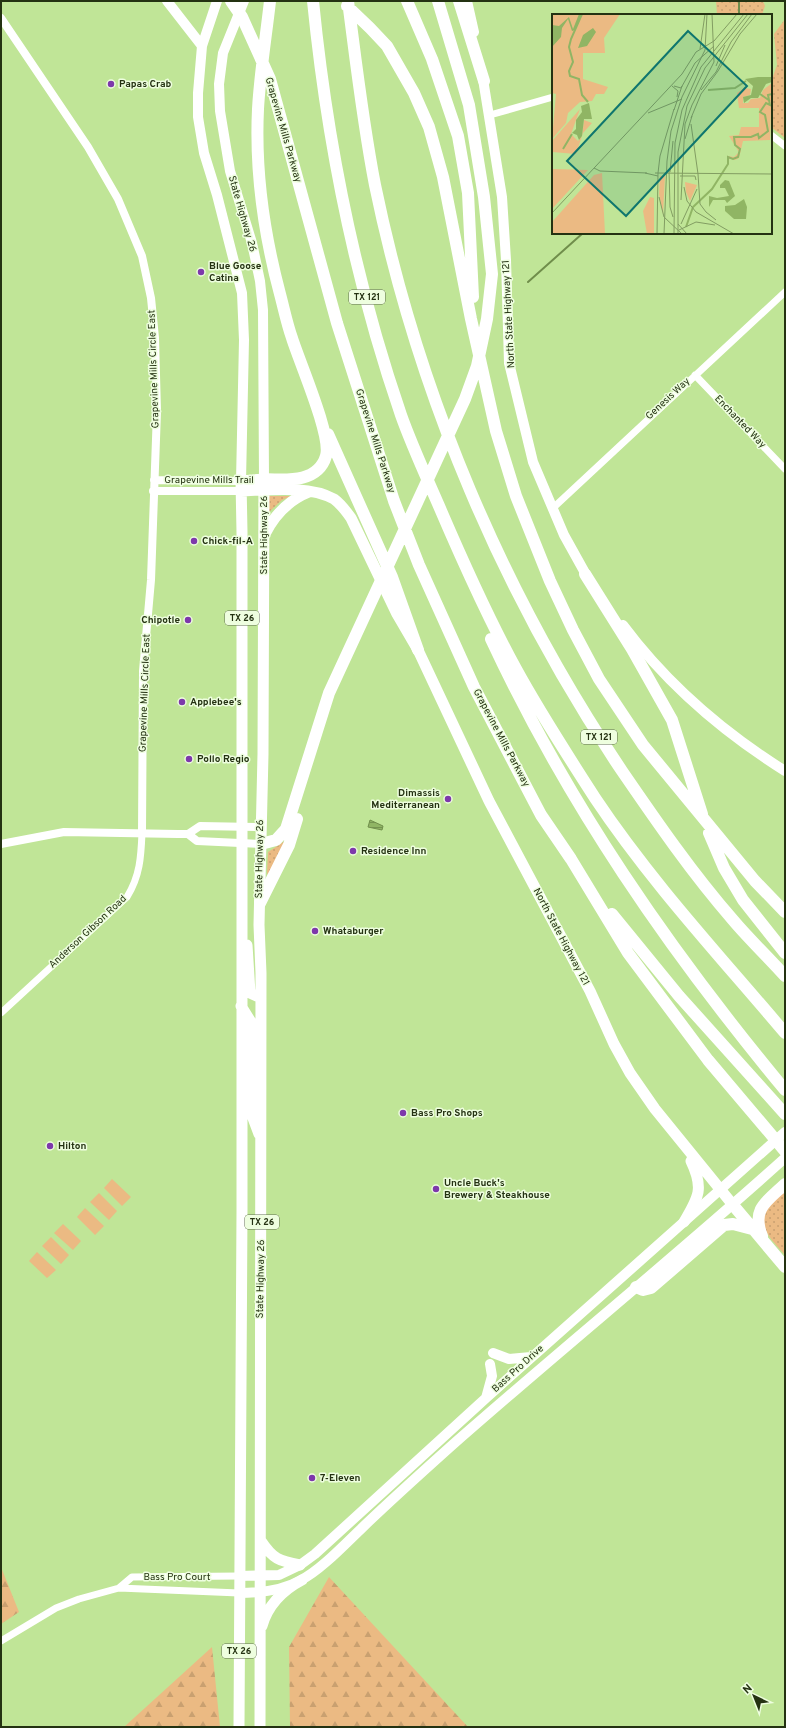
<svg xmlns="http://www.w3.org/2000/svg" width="786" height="1728" font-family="Overpass,sans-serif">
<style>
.grass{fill:url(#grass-dots)}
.forest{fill:url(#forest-firs)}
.pitch{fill:#ebba83}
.water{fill:url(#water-rules);stroke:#708e4b}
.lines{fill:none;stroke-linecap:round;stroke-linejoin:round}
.stream{stroke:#708e4b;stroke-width:2}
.minor{stroke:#fff;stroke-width:7}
.tertiary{stroke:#fff;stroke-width:8}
.secondary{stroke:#fff;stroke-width:10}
.primary{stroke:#fff;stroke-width:11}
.motorway{stroke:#fff;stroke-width:12}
.poi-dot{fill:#7d38ab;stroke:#eefedf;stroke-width:1.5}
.labels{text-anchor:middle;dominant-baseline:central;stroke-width:3;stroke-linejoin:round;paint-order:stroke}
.shield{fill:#eefedf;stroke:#616f50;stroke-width:1}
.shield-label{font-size:9px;font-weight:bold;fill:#243212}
.poi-label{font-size:10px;font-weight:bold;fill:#243212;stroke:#eefedf;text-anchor:start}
.street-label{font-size:10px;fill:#243212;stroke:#eefedf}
.inset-river{fill:none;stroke:#90b564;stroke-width:2}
.inset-road{fill:none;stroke:#829d62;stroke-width:1}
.view{fill:#0f766e;fill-opacity:0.15;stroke:#0f766e;stroke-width:2}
.inset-edge{fill:none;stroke:#243212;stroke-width:2}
</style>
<defs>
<pattern id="grass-dots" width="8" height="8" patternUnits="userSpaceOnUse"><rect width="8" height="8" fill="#ebba83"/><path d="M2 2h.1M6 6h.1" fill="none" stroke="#c9a070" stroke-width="1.8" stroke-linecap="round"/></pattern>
<pattern id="forest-firs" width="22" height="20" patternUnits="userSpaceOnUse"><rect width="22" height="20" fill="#ebba83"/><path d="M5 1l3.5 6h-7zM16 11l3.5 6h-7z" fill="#c9a070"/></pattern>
<pattern id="water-rules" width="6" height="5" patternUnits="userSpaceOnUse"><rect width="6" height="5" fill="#90b564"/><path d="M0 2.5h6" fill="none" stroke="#759451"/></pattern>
</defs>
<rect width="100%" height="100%" fill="#c0e597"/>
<path class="grass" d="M716 1H763L765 6 762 15H717Z
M785 19V138L771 127V82L777 65 774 34Z
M268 496H291L282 500 269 512Z
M285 841 268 875 267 873 268 852Z
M785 1191V1255C775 1243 755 1226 766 1208 771 1202 779 1196 785 1191Z"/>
<path class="forest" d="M1 1567 19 1612 1 1624Z
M329 1577 468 1727H290L289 1647Z
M212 1647 220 1727H124Z"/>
<path class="pitch" d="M112 1179 131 1197 122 1206 104 1188Z
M99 1193 117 1211 109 1220 90 1202Z
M85 1208 104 1226 95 1235 77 1217Z
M63 1224 81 1241 73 1250 54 1233Z
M51 1237 69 1255 61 1264 42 1246Z
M37 1252 56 1270 47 1278 29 1261Z"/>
<path class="water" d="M370 820 383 826 382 830 368 827Z"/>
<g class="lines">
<path class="stream" d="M739 1V15
M528 282 583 233"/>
<path class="minor" d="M490 115 553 97
M771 135 785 146
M695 375 785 469
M553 508 785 292
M1 1013 127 897C140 876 141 857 142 833
M119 1588 132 1577 239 1576
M1 1641 56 1608 79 1599 119 1588 239 1593"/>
<path class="tertiary" d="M1 18 88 147 118 199 142 256 151 298 155 338 157 411 151 580 143 671 142 833
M154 480 241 481
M153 491H241
M188 834 200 826 260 827
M1 844 64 832 178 834H188L197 841 261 844"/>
<path class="secondary" d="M167 1 202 46
M217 1 202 46 198 93V117L204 153 217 195 242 293 244 340 241 481
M244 1 223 53 219 84 220 111 230 171 252 243 260 281 263 310 264 479
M467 1 474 32
M482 73 502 197 506 260 509 363 533 462 564 535 589 580
M623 625C667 684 723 732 785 771
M493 1353 509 1359 531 1357
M486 1398 492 1376 490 1364
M239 1576 279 1575 300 1565 315 1554 486 1398 785 1132
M239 1593C260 1593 282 1591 301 1580 321 1570 346 1543 363 1527 391 1500 420 1474 449 1448 560 1350 675 1257 785 1158"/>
<path class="primary" d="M241 491C269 490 309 485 334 499 341 504 346 511 351 518L397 614 418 650 489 801 590 991 614 1044 630 1073 655 1109 733 1205
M265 534C275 514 289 500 309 492
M247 945 250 993 261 998
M241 1006 251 1022 250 1110 259 1134
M684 1222C699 1197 704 1188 691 1161
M261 1541C273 1559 279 1561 300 1565
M262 1626C268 1605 283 1590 302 1580
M239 1727 242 1211V532L241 481 264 479 263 754 259 925 261 973 260 1727"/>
<path class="motorway" d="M231 1 242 17 270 79 337 323 394 501 419 565 474 687 541 815 571 859 628 953 708 1060 785 1151
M313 1C327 142 355 281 401 415 412 446 426 476 439 506 463 562 487 616 516 669 540 713 568 756 595 798 651 882 720 956 785 1033
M348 1C356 62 363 124 375 185 418 394 503 594 622 771 657 822 692 873 733 920 749 939 768 957 785 976
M407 1 432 59 458 136 468 193 473 297
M459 1 484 81
M347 6 370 28 387 46 414 93 429 127 443 177 471 319 496 431 516 496 550 581 573 630 599 679 643 745 755 881 785 912
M328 434 392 577 418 650
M264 479C287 480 318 483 326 456 332 436 299 361 292 338 287 324 284 309 280 294 264 234 255 171 258 109 260 73 266 37 270 1
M585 574 632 649 672 720 702 814
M491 639C568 804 669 950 785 1090
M709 833 724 868 743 900 785 953
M261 844 276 840 286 829 329 693 465 399 477 366 487 319 492 274 484 197 469 105 438 1
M260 903 289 845 297 819
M612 914 679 996 785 1114
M733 1205 785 1267
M762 1236C751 1209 767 1201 785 1184
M636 1287 643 1290 651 1288 724 1225 733 1224 752 1229"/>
</g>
<g class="poi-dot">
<circle cx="111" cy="84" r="4"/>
<circle cx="201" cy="272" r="4"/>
<circle cx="194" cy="541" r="4"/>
<circle cx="188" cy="620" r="4"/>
<circle cx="182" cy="702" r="4"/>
<circle cx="189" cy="759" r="4"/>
<circle cx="448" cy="799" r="4"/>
<circle cx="353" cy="851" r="4"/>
<circle cx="315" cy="931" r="4"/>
<circle cx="403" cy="1113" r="4"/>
<circle cx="50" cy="1146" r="4"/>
<circle cx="436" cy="1189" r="4"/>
<circle cx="312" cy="1478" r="4"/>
</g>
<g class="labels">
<g class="shield">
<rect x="349" y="290" width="36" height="14" rx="3"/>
<rect x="225" y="611" width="34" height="14" rx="3"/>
<rect x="581" y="730" width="36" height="14" rx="3"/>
<rect x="245" y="1215" width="34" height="14" rx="3"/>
<rect x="222" y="1644" width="34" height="14" rx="3"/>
</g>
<g class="shield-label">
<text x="367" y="297">TX 121</text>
<text x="242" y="618">TX 26</text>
<text x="599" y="737">TX 121</text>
<text x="262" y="1222">TX 26</text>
<text x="239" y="1651">TX 26</text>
</g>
<g class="poi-label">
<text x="119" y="84">Papas Crab</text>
<text x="209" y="266">Blue Goose<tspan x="209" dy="12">Catina</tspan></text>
<text x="202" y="541">Chick-fil-A</text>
<text x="180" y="620" text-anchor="end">Chipotle</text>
<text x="190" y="702">Applebee's</text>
<text x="197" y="759">Pollo Regio</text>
<text x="440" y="793" text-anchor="end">Dimassis<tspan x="440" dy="12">Mediterranean</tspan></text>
<text x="361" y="851">Residence Inn</text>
<text x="323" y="931">Whataburger</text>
<text x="411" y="1113">Bass Pro Shops</text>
<text x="58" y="1146">Hilton</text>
<text x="444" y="1183">Uncle Buck's<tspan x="444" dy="12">Brewery &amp; Steakhouse</tspan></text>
<text x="320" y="1478">7-Eleven</text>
</g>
<g class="street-label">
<text transform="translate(283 130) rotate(74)">Grapevine Mills Parkway</text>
<text transform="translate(242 214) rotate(74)">State Highway 26</text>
<text transform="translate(509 314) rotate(-93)">North State Highway 121</text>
<text transform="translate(154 369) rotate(-92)">Grapevine Mills Circle East</text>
<text transform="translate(668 399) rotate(-43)">Genesis Way</text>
<text transform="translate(740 422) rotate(46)">Enchanted Way</text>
<text transform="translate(375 441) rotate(72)">Grapevine Mills Parkway</text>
<text x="209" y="480">Grapevine Mills Trail</text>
<text transform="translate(264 535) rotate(-90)">State Highway 26</text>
<text transform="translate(145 693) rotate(-88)">Grapevine Mills Circle East</text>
<text transform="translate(501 738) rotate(62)">Grapevine Mills Parkway</text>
<text transform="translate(260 859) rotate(-89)">State Highway 26</text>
<text transform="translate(88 932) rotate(-43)">Anderson Gibson Road</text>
<text transform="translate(561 937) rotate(62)">North State Highway 121</text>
<text transform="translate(261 1279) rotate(-89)">State Highway 26</text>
<text transform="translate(518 1369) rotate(-42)">Bass Pro Drive</text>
<text x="177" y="1577">Bass Pro Court</text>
</g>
</g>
<g transform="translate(552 14)">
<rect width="220" height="220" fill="#c0e597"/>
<path d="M0 0H68L52 24 53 39H31V65L56 73 52 80H44L40 87 28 88 16 99 14 109 0 125 4 80 0 79ZM192 74 199 75 198 81 191 83V89H196V94H187L185 79ZM108 162H113L111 200 107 180ZM133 168 145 171 138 187 134 178Z" fill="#ebba83"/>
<path d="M220 69 218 126 191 127 187 144 183 146 178 144 175 149V142L182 143 187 138 177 122 187 121 189 113H207V94H196V89L199 85 208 84 211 76ZM28 95 19 120 26 127 30 122 32 106 40 109 31 119 24 140 0 138V127ZM0 155 36 156 0 195ZM50 159 53 220H0V208L42 161ZM98 183 102 184V220H95L91 197Z" fill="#ebba83"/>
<path d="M27 0H30L23 16 20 17 16 5 10 14 9 23 0 33V11L7 12 17 3 21 15ZM41 14 44 18 35 32 26 34 31 21ZM206 63H220V68L214 70 206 84H199L192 89 191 83 199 81 201 72 193 65ZM37 89 40 105H32L30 122 27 126 25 121 20 119 24 115V106L30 98 29 92ZM173 166 177 167 183 182 175 189 173 186H161L157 193V182L165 184 177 182 173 174H168V171ZM192 185 195 193 194 205H182L173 197V192L183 191Z" fill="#90b564"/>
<path class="inset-river" d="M30 0 19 25 17 33 21 48 17 57 18 62 27 65 30 81 36 88M156 76 183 74 194 67M208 80 218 87M11 135 20 120M134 213 141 193 160 175 176 150V143L181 145 186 143 188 135 183 131 182 123H199L206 120 207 124 216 117 213 101 208 98 214 89 218 91 216 81 220 80"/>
<path class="inset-road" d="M148 35 153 0M164 52 173 31M120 72 126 77 125 83M122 72 129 74 143 49 162 32M149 76 164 58 179 28 200 0M122 96 130 72M96 99 130 85M139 104 149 80 166 57 188 20 205 0M139 110 146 160M133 125 140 102M42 154 48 157 95 159M117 156 118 193 121 203M118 158 121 127M93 159 106 162M103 159 220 160M106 159 108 142 122 95M146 160 148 190 154 198 164 206M128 162H143L144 166M132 173 135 187 144 198 182 220M107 183 112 203 130 220M129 186 133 110 140 91 162 48 160 0M0 199 130 60 144 38 162 27 185 0M126 210 135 220M129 210 145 175M127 216 144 208 163 211M105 220 106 159M112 220 115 147 119 117 130 83 153 36 155 0M122 220 123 129 130 96 149 53 192 0M126 220V138L135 92 153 54 196 0"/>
<path class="view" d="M136 17 195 72 74 202 15 147Z"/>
<rect width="220" height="220" class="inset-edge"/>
</g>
<rect width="786" height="1728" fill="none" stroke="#243212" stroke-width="4"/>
<g transform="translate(754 1696) rotate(317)" stroke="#eefedf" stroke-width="3" paint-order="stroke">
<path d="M0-3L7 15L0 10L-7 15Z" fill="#243212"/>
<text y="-6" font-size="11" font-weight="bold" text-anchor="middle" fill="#243212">N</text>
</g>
</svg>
